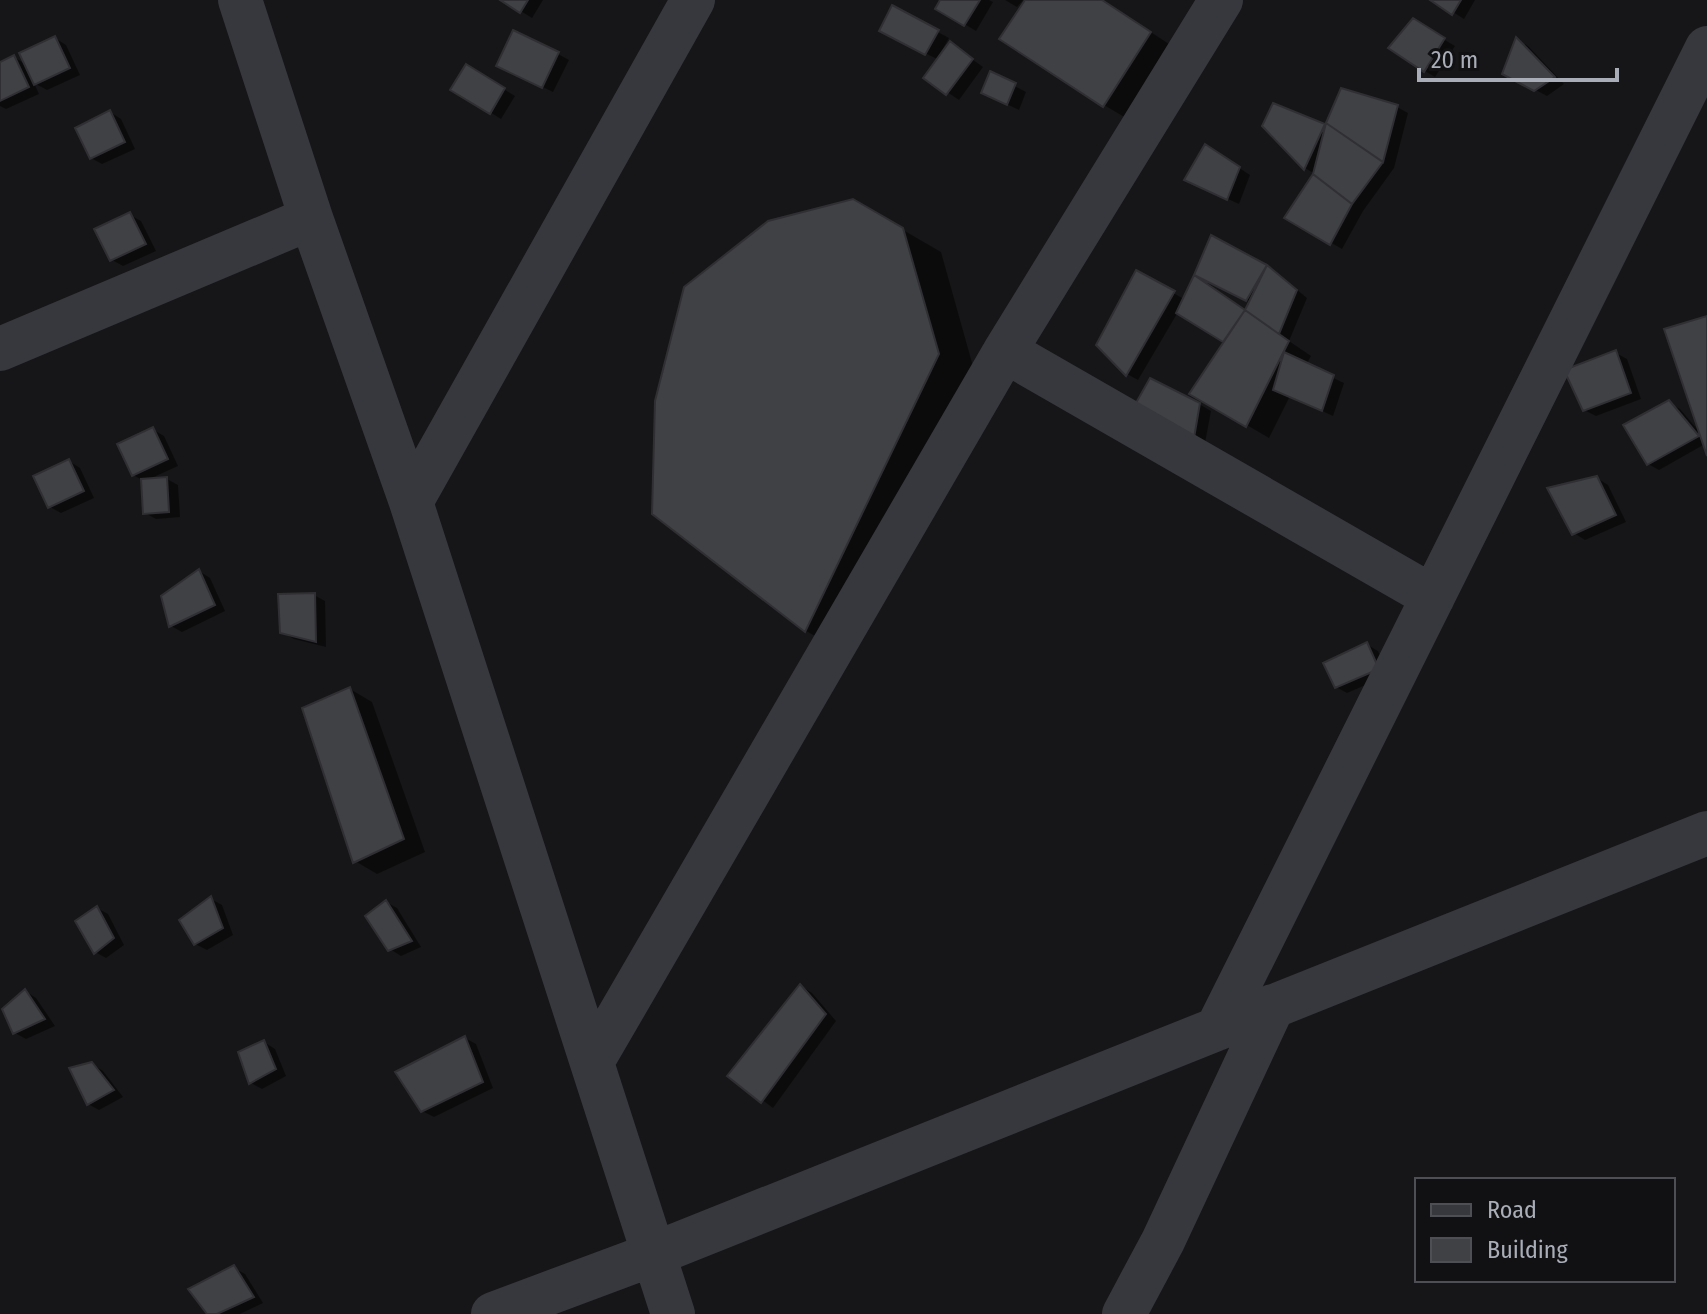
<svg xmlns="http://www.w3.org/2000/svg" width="1707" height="1314" font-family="'Fira Sans Condensed',sans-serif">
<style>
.shadow{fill:#0007;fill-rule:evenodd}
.building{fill:#404145;stroke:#303034;stroke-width:2}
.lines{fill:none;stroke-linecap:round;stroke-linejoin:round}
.minor{stroke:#37383d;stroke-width:44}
</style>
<rect width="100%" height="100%" fill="#161618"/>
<path class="shadow" d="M503 0H543L532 18Z
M943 0H989L993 2 976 31 938 8Z
M1005 0H1023L1017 7Z
M1027 0H1102L1172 46 1126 118 1104 105Z
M1434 0H1475L1464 19Z
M893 8 949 38 941 52 943 54 951 44 983 67 959 100 926 78 939 60 893 37Z
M1413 21 1455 46 1435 77 1425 71Z
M55 38 66 45 80 75 47 90 34 83 39 94 6 109 0 106V64L14 57 27 65Z
M1517 40 1528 46 1564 84 1547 96 1504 73Z
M558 54 569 60 553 92 510 71Z
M467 66 515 96 501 119 453 89Z
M991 74 1026 92 1019 110 994 98Z
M1274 106 1327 127 1397 107 1408 113 1394 168 1363 211 1342 249 1287 217 1315 174 1305 168 1264 125Z
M110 112 121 119 135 149 102 164 91 158Z
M1216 153 1250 175 1239 204 1197 185Z
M853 201 941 252 976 377 844 652 806 631 654 514Z
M130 215 141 221 156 251 123 266 112 260Z
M1212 238 1278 274 1307 298 1289 341 1311 356 1306 365 1344 383 1333 416 1290 396 1269 438 1192 393 1226 342 1178 312 1138 380 1127 374 1098 344 1137 273 1184 299ZM1205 279 1251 302 1246 312 1204 281Z
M1707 318V449L1705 444 1659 470 1648 464 1669 403 1680 409 1702 435Z
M1616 353 1627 359 1641 399 1596 416 1584 410Z
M1199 404 1211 411 1205 443 1146 416Z
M152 429 164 436 178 466 147 480 167 479 178 485 180 517 156 519 145 513 144 481 133 475Z
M69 461 80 468 94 498 61 513 50 507Z
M1597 478 1608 485 1626 522 1585 540 1574 533Z
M199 571 210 578 225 611 182 632 171 626Z
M314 595 325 601 326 647 294 639 282 632Z
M1366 644 1378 651 1389 675 1347 693 1336 687Z
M350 689 372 702 425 852 377 874 355 861Z
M211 899 222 905 233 935 207 950 195 944Z
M386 902 397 908 421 947 401 956 390 949Z
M97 908 108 914 124 945 106 958 95 952Z
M801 986 812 993 836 1021 773 1108 730 1076Z
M25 991 36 998 55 1026 26 1039 15 1033Z
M465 1038 476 1044 493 1088 434 1117 422 1111Z
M264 1042 275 1049 286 1076 262 1089 251 1083Z
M92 1064 103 1071 123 1097 99 1110 88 1104Z
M234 1268 245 1274 263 1303 240 1314H210Z"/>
<path class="building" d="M500 0H528L520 13Z
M940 0H980L964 26 935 9Z
M1025 0H1102L1151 32 1103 107 999 39Z
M1430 0H1461L1452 15Z
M892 5 939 30 925 55 879 31Z
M1413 18 1445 38 1424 72 1388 48Z
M513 30 559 52 542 88 496 66Z
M55 36 70 68 34 85 19 53Z
M1516 37 1555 77 1534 91 1502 74Z
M950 41 973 59 946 95 923 78Z
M14 55 29 87 0 101V62Z
M466 64 505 88 490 114 450 90Z
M990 71 1016 83 1007 105 981 93Z
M1341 88 1398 105 1383 162 1326 123Z
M1273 103 1325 124 1304 170 1262 126Z
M110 110 125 142 90 159 75 128Z
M1326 123 1383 162 1352 204 1313 174Z
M1205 144 1240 167 1227 200 1184 180Z
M1313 174 1352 204 1330 245 1284 218Z
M853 199 903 228 939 354 805 632 652 514 655 401 684 287 768 221Z
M130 212 146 244 110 261 94 229Z
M1211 235 1267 265 1246 301 1194 275Z
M1267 265 1297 290 1279 334 1245 310Z
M1136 270 1175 291 1126 376 1096 345Z
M1194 275 1245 310 1223 342 1176 313Z
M1245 310 1289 341 1246 427 1189 394Z
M1707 316V456L1664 329Z
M1616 350 1631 393 1583 411 1564 370Z
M1284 352 1334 375 1322 411 1273 390Z
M1150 378 1200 403 1194 438 1132 410Z
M1669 400 1699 436 1647 465 1623 425Z
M153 427 168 459 132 476 117 444Z
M69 459 84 491 48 508 33 476Z
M1597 476 1616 515 1572 535 1547 488Z
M167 477 169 512 143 514 141 479Z
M199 569 215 605 169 627 161 596Z
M315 593 316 642 280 633 278 594Z
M1367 642 1379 669 1335 688 1323 663Z
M350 687 404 839 353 863 302 708Z
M211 896 223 928 194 945 179 920Z
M386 900 412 941 388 951 365 916Z
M97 906 114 938 94 954 75 921Z
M800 984 826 1014 761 1103 727 1076Z
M25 989 45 1019 13 1034 2 1009Z
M465 1036 483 1082 421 1112 395 1072Z
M264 1040 276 1069 249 1084 238 1052Z
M92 1062 114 1090 87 1105 69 1068Z
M234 1265 254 1297 217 1314H207L188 1289Z"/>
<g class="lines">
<path class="minor" d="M240 0 311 218 411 502 673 1314
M0 349 311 218
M1005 351 1433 597
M411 502 693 0
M1217 1029 1707 48
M592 1062 1005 351 1221 0
M493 1314 654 1254 1707 833
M1124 1314 1163 1241 1273 1006"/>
</g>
<rect x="1415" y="1178" width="260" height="104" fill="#111113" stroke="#4d4f55" stroke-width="2"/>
<rect x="1431" y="1204" width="40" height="12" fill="#37383d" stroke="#4d4f55" stroke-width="2"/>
<text x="1487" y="1218" font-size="24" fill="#a8adb8">Road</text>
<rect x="1431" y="1238" width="40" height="24" fill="#404145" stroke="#4d4f55" stroke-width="2"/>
<text x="1487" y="1258" font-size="24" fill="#a8adb8">Building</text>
<path d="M1419 68v12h198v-12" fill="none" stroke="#a8adb8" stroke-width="4"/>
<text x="1431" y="68" font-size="24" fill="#a8adb8" stroke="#111113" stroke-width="6" paint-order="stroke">20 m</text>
</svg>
